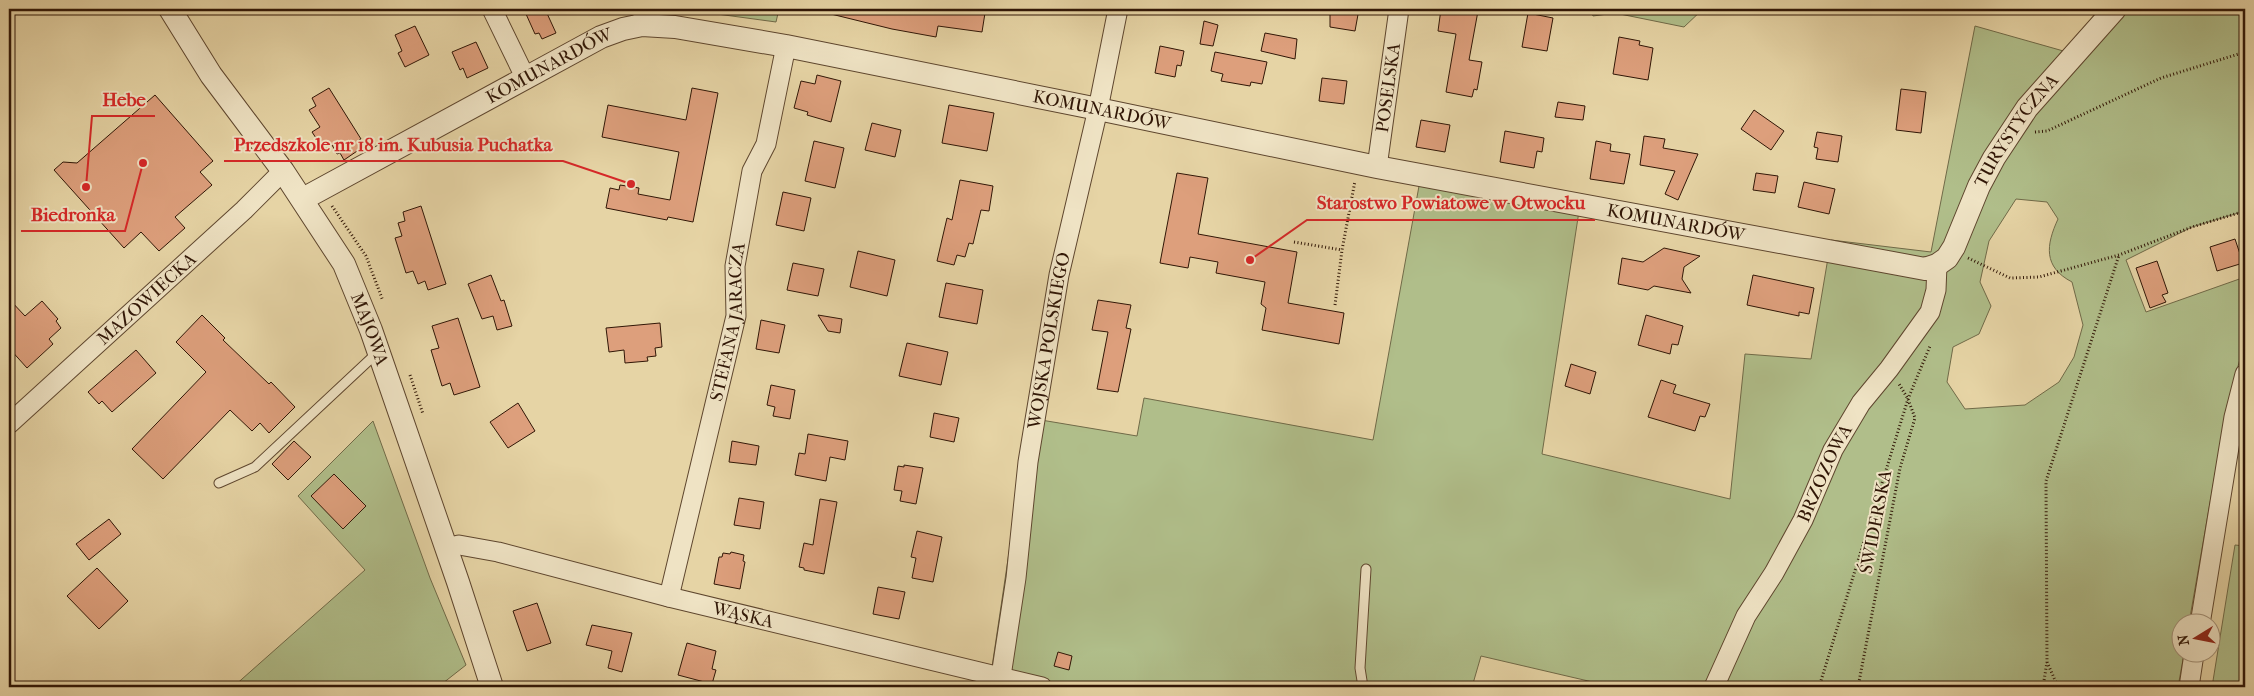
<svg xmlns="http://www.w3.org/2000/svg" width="2254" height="696" font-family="'IM FELL French Canon',serif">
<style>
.green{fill:#b0be8a;stroke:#706a48;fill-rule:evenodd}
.building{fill:#dd9f7c;stroke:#301606}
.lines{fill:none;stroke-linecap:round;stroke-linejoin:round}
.service-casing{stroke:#5e462e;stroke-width:11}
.minor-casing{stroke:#5e462e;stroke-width:21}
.tertiary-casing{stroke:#5e462e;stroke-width:24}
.path{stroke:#301606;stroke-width:3;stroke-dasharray:1 2.5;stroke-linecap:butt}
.service{stroke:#efe3c4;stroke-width:9}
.minor{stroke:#efe3c4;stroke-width:19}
.tertiary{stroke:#efe3c4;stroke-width:22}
.labels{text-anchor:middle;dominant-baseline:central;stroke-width:4;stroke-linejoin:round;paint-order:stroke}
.street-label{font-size:18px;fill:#301606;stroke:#efe3c4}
.leader{fill:none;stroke:#d62828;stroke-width:2}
.callout-dot{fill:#d62828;stroke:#efe3c4;stroke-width:2}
.callout-label{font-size:19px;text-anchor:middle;font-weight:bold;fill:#d62828;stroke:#efe3c4;stroke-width:4;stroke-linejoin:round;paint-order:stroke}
</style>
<rect width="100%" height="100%" fill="#e6d4a5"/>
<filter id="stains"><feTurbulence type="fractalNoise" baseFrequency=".004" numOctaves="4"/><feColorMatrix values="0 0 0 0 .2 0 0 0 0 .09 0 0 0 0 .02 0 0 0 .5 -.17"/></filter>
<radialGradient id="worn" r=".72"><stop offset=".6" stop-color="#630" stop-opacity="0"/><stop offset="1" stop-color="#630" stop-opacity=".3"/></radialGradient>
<path class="green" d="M696 9H779L776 22 695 11Z
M1590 9H1703L1684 27 1615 13 1593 16Z
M2118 9H2245V211L2192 227 2126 260 2146 312 2245 277V341L2227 406 2189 623 2182 624V654H2184L2178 687H1614L1481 656 1472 687H989L1029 418 1137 436 1144 398 1373 440 1421 175 1581 198 1542 454 1730 499 1745 354 1811 359 1831 240 1931 252 1975 26 2074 54ZM2016 199 2047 202 2058 219C2046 245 2043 267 2072 282L2083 325 2074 357 2059 382 2025 405 1965 409 1947 382 1953 347 1979 334 1991 306 1980 282 1989 241Z
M373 421 430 578 466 665 438 687H233L365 570 298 496Z
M2235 545 2245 546V687H2212Z"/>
<path class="building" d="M539 9H545L556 33 542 39 539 33 535 34 526 14Z
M832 9H962L985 13 982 32 938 26 936 37 892 29 831 14Z
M1333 9H1359L1355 31 1330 27V12H1333Z
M1441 9 1478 11 1469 60 1482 62 1477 90 1474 89 1472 97 1446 92 1456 34 1438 31Z
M1528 13 1553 18 1547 51 1522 47Z
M1204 21 1218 25 1213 46 1200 44Z
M415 26 429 55 405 67 398 53 402 51 395 35Z
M1265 33 1297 39 1295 59 1261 51Z
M1619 37 1640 41 1639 45 1653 48 1648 80 1613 74Z
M476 42 488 68 467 78 463 68 460 70 452 52Z
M1160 46 1184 51 1181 66 1177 65 1175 77 1155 73Z
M1215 52 1267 62 1262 84 1251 82 1250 86 1221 81 1223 74 1211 71Z
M817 75 841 81 831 122 807 115 808 112 794 108 801 81 815 84Z
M1322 78 1347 81 1344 104 1319 101Z
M329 88 361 139 359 140 363 147 344 160 340 153 337 154 332 145 324 150 312 132 320 127 309 110 316 106 312 98Z
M692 88 718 93 693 222 668 217 667 220 606 208 610 188 619 190 620 185 639 188 638 194 670 200 679 152 602 137 608 105 686 120Z
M1901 89 1926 92 1921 133 1896 130Z
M155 95 213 161 200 172 212 185 175 217 185 228 159 251 141 232 124 248 54 170 63 162 77 163Z
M1558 102 1585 106 1583 120 1555 117Z
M949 105 994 113 987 151 942 143Z
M1754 110 1784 131 1771 150 1741 129Z
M1421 120 1450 125 1445 152 1416 147Z
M872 123 901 130 895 157 865 150Z
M1505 131 1544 138 1542 152 1537 151 1534 168 1500 162Z
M1817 132 1842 136 1838 162 1816 159 1818 148 1814 147Z
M1644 136 1665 139 1663 148 1698 154 1678 200 1665 194 1675 171 1640 165Z
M814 141 844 148 835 188 805 181Z
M1596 141 1611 144 1610 151 1630 154 1624 184 1590 179Z
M1177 173 1208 178 1198 234 1297 252 1288 303 1344 313 1339 344 1262 330 1266 308 1261 304 1265 282 1216 273 1218 262 1190 257 1188 268 1160 263Z
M1756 173 1778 176 1775 193 1753 190Z
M960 180 993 186 989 211 981 210 973 244 969 243 965 257 957 255 954 265 937 261 947 218 952 220Z
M1804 182 1835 189 1829 214 1798 207Z
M783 192 811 198 804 231 776 225Z
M421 206 446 284 428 290 425 281 418 284 413 271 406 273 395 238 402 236 398 223 405 221 403 212Z
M2235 239 2243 263 2217 271 2210 247Z
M1664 248 1700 256 1684 267 1682 279 1691 293 1654 286 1648 290 1618 284 1622 258 1643 262Z
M858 251 895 260 887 296 850 287Z
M2157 261 2168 293 2162 295 2166 302 2150 308 2136 268Z
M793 263 824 269 818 296 787 290Z
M491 275 501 301 504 300 512 326 497 330 493 316 482 319 468 284Z
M1753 275 1814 288 1809 314 1799 312V316L1747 305Z
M946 283 983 290 977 324 939 317Z
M9 299 25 316 42 301 58 319 56 321 61 328 49 339 53 344 27 368 9 348Z
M1098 300 1131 305 1126 328 1131 329 1118 392 1097 389 1108 332 1092 330Z
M202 315 225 338 223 340 269 384 271 382 295 407 269 433 260 423 252 431 230 410 163 479 132 449 206 372 176 342Z
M818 315 842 319 840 333 828 331Z
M1646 315 1683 326 1678 345 1672 344 1670 354 1638 345Z
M458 318 480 387 454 395 450 383 442 386 431 350 439 348 432 326Z
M761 320 785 325 779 353 756 349Z
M660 323 662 347 655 348 656 356 647 357 648 361 625 363 624 350 609 352 606 328Z
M907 343 948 352 941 385 899 376Z
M136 350 156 373 112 412 102 401 99 404 88 392Z
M1571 364 1596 372 1590 394 1565 386Z
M1661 380 1676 385 1673 393 1710 404 1705 417 1700 416 1695 431 1648 417Z
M771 385 795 390 790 419 773 416 775 407 767 405Z
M518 403 535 431 508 448 490 422Z
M934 413 959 418 954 442 930 437Z
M808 434 848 441 845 460 830 457 826 481 795 475 799 453 805 454Z
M294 441 311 457 288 480 272 464Z
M732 441 759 446 756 465 729 462Z
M904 465 923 468 916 504 900 501 902 491 894 490 898 466 904 467Z
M334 474 366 506 343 529 311 496Z
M739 498 764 502 760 529 734 525Z
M820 499 837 502 824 574 804 570V568L799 567 804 543 813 545Z
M109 519 121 534 89 560 76 544Z
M917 531 942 537 933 582 912 578 916 558 911 557Z
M731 552 744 555 743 561 745 562 740 589 714 584 719 557H722L723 553 730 554Z
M97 568 128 601 99 629 67 596Z
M878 587 905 592 899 619 873 614Z
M537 603 551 643 527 651 513 611Z
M592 625 632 633 622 672 608 668 612 651 586 645Z
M687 643 716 651 712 669 716 670 712 684 678 675Z
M1058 652 1072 656 1069 670 1054 666Z"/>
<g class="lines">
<defs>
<path id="service" d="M219 483 255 467 378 352
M1363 687 1360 668 1366 569"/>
<g id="minor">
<path d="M492 9 526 79"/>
<path d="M642 25 644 9"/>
<path id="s1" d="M1377 167 1399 9"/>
<path id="s2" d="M9 424 244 210 283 171"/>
<path id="s3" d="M446 548 459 545 498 552 669 597 1042 687"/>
<path id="s4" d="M669 597 736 316 735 266 752 171 766 144 786 46"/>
<path d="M2200 624 2234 417 2245 374"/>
<path id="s5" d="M1001 676 1016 578 1028 462 1059 275 1098 109 1118 9"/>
<path id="s6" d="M1714 687 1746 616 1774 573 1803 520 1833 450 1861 403 1889 369 1930 312 1936 290 1937 265"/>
<path d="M2189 687 2194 654"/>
</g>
<g id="tertiary">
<path id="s7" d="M170 9 211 75 283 171 344 264 371 330 458 582 492 687"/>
<path id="s8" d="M303 199 601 37 623 29 642 25 675 27 786 46 1098 109 1377 167 1925 269 1937 265 1947 258 1954 247 1979 186 1994 158 2027 108 2115 9"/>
</g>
</defs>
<use href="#service" class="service-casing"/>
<use href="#minor" class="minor-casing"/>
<use href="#tertiary" class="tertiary-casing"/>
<path class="path" d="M2035 132 2047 131 2161 78 2245 52
M332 206 366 256 383 301
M1294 242 1342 250
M1968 258 2010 278 2039 277 2119 255 2192 227 2245 211
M1335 305 1342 250 1355 181
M410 375 423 414
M2047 662 2058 687
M1819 687 1908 399 1930 346
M1858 687 1900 468 1915 418 1908 399 1899 384
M2043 687 2047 662 2046 481 2119 255"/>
<use href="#service" class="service"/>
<use href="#minor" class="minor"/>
<use href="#tertiary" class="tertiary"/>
</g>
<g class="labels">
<g class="street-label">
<text stroke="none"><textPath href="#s8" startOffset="280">KOMUNARDÓW</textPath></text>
<text stroke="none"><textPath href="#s1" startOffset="80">POSELSKA</textPath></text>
<text stroke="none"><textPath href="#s8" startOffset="850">KOMUNARDÓW</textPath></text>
<text stroke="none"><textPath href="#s8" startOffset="1859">TURYSTYCZNA</textPath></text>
<text stroke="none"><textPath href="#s8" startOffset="1435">KOMUNARDÓW</textPath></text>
<text stroke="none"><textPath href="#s2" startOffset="186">MAZOWIECKA</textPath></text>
<text stroke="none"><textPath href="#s4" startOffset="282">STEFANA JARACZA</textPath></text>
<text stroke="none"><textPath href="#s7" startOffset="379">MAJOWA</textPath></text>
<text stroke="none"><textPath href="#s5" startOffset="339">WOJSKA POLSKIEGO</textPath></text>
<text stroke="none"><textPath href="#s6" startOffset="241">BRZOZOWA</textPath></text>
<text transform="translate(1876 522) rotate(-79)">ŚWIDERSKA</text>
<text stroke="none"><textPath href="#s3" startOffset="306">WĄSKA</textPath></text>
</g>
</g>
<path class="leader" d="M86 187L92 116H155M631 184L563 161H224M1250 260L1307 220H1595M143 163L125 231H21"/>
<g class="callout-dot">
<circle cx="86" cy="187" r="5"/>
<circle cx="631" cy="184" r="5"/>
<circle cx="1250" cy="260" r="5"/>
<circle cx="143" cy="163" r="5"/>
</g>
<g class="callout-label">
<text x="124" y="106">Hebe</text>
<text x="393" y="151">Przedszkole nr 18 im. Kubusia Puchatka</text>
<text x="1451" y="209">Starostwo Powiatowe w Otwocku</text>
<text x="73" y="221">Biedronka</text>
</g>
<rect width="2254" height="696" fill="none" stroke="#e6d4a5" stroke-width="30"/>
<rect x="10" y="10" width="2234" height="676" fill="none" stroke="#301606" stroke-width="2.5"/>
<rect x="15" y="15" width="2224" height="666" fill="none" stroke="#301606"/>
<g transform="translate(2196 638) rotate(260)"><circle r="24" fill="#efe3c4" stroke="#a39178"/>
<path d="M0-4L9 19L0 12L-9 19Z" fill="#8f2418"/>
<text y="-8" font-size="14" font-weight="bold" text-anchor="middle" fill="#301606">N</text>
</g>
<rect width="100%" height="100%" filter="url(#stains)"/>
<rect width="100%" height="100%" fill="url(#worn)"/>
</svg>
